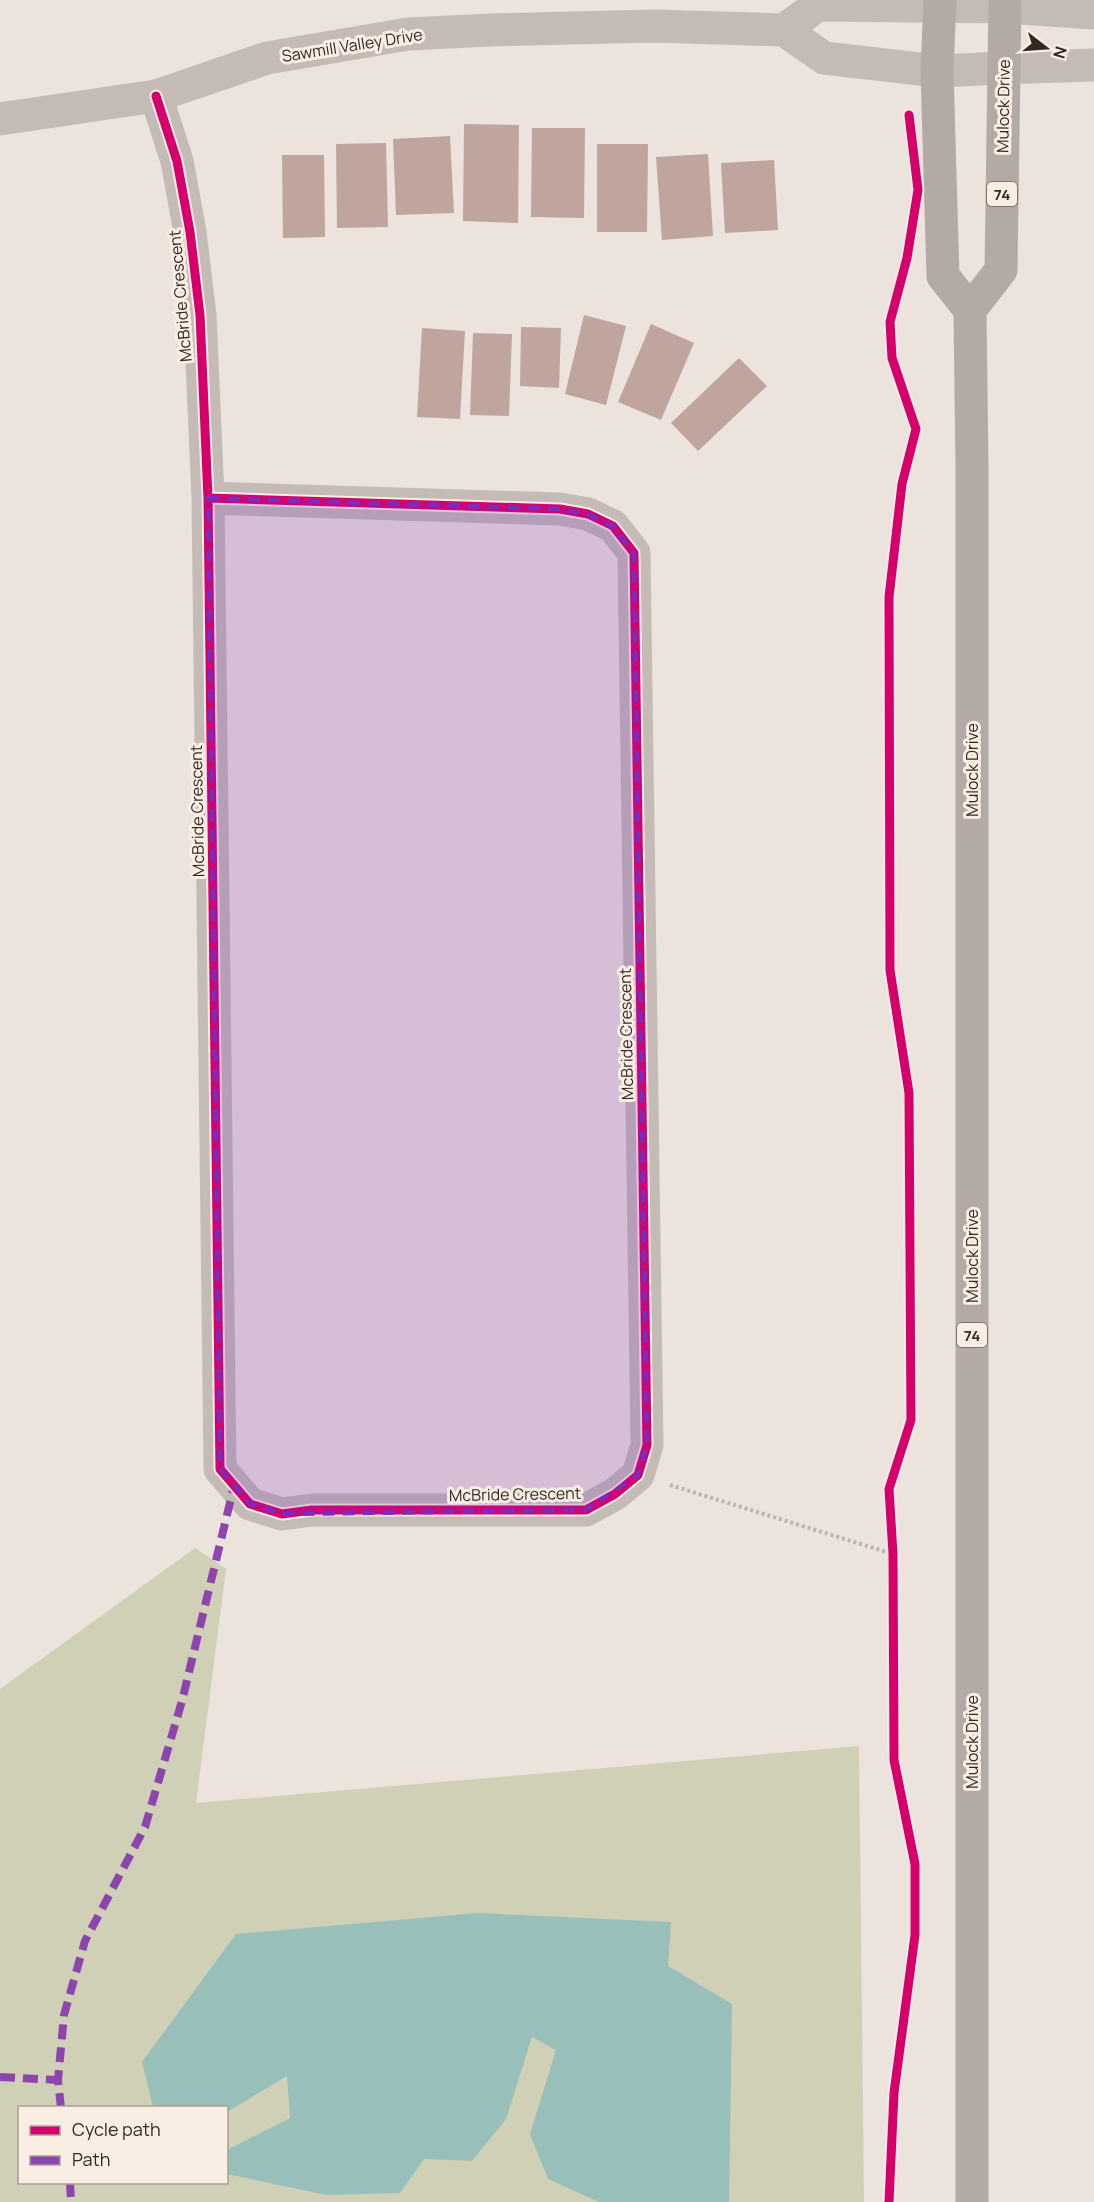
<svg xmlns="http://www.w3.org/2000/svg" width="1094" height="2202" font-family="Manrope,sans-serif">
<style>
.green{fill:#cfd0b6;fill-rule:evenodd}
.water{fill:#99bfbb}
.building{fill:#c0a49e}
.lines{fill:none;stroke-linecap:round;stroke-linejoin:round}
.path{stroke:#bdb4af;stroke-width:4;stroke-dasharray:3 3;stroke-linecap:butt}
.minor{stroke:#c4bbb7;stroke-width:33}
.tertiary{stroke:#c4bbb7;stroke-width:33}
.primary{stroke:#b3aaa6;stroke-width:33}
.quiet{stroke:#8e44ad;stroke-width:8;stroke-dasharray:15 8;stroke-linecap:butt}
.cycleway-casing{stroke:#faede3;stroke-width:13}
.cycleway{stroke:#d6006c;stroke-width:9}
.marked{fill:#7b2cbf;fill-opacity:0.2;stroke:#7b2cbf;stroke-width:4.5;stroke-dasharray:12 8;stroke-linejoin:round}
.labels{text-anchor:middle;dominant-baseline:central;stroke-width:6;stroke-linejoin:round;paint-order:stroke}
.shield{fill:#faede3;stroke:#6f635e;stroke-width:1.5}
.shield-label{font-size:15px;font-weight:bold;fill:#342825}
.street-label{font-size:16px;fill:#342825;stroke:#faede3}
</style>
<rect width="100%" height="100%" fill="#ece3dd"/>
<path class="green" d="M195 1548 226 1569 196 1803 859 1746 864 2202H0V1689ZM20 2108H226V2182H20Z"/>
<path class="water" d="M478 1913 671 1922 668 1966 732 2004 729 2202H599L548 2179 530 2134 556 2050 532 2037 506 2119 472 2161 424 2159 400 2193 326 2195 227 2174V2150L290 2118 287 2076 227 2112 226 2108 153 2107 142 2062 236 1934Z"/>
<path class="building" d="M464 124 519 125 518 223 463 221Z
M532 128H585L584 218 531 217Z
M450 136 454 213 396 215 393 139Z
M386 143 388 227 337 228 336 144Z
M597 144H648L647 232H597Z
M708 154 713 236 662 240 656 157Z
M282 155H324L325 237 283 238Z
M774 160 778 230 725 233 721 163Z
M584 315 626 326 606 405 565 394Z
M651 324 694 343 661 420 618 402Z
M521 327 561 328 559 388 520 386Z
M422 328 465 331 460 419 417 417Z
M473 333 512 334 509 416 470 415Z
M739 358 767 386 698 451 671 423Z"/>
<g class="lines">
<path class="path" d="M670 1485 893 1554"/>
<path class="minor" d="M937 71 1004 68
M156 96 177 161 190 232 200 315 208 498 220 1469 250 1504 282 1514 312 1510H586L615 1494 638 1475 647 1445 634 553 613 526 588 514 560 509 208 498"/>
<path class="tertiary" d="M784 30 818 5 1005 7 1094 13
M1004 68 1094 65
M0 119 156 96 267 58 408 34 491 30 655 26 784 30 824 58 937 71"/>
<path class="primary" d="M940 0 937 71 943 276 970 310 972 468V2202
M970 310 1001 270 1005 0"/>
<path class="quiet" d="M0 2077 58 2080
M61 2108 58 2080 64 2015 85 1941 145 1827 182 1701 234 1486
M70 2182 71 2202"/>
<defs>
<path id="cycleway" d="M156 96 177 161 190 232 200 315 208 498 220 1469 250 1504 282 1514 312 1510H586L615 1494 638 1475 647 1445 634 553 613 526 588 514 560 509 208 498
M889 2202 894 2093 915 1935V1864L894 1760 893 1554 889 1489 911 1420 909 1093 890 970 889 597 902 484 916 429 892 358 890 322 907 258 918 190 909 115"/>
</defs>
<use href="#cycleway" class="cycleway-casing"/>
<use href="#cycleway" class="cycleway"/>
</g>
<path class="marked" d="M208 498 560 509 588 514 613 526 634 553 647 1445 638 1475 586 1510 282 1514 250 1504 220 1469Z"/>
<g class="labels">
<g class="shield">
<rect x="987" y="182" width="30" height="24" rx="4.5"/>
<rect x="957" y="1323" width="30" height="24" rx="4.5"/>
</g>
<g class="shield-label">
<text x="1002" y="194">74</text>
<text x="972" y="1335">74</text>
</g>
<g class="street-label">
<text transform="translate(352 45) rotate(-9)">Sawmill Valley Drive</text>
<text transform="translate(1003 106) rotate(-89)">Mulock Drive</text>
<text transform="translate(180 296) rotate(-95)">McBride Crescent</text>
<text transform="translate(972 770) rotate(-90)">Mulock Drive</text>
<text transform="translate(197 811) rotate(-91)">McBride Crescent</text>
<text transform="translate(626 1034) rotate(-91)">McBride Crescent</text>
<text transform="translate(972 1256) rotate(-90)">Mulock Drive</text>
<text transform="translate(515 1494) rotate(-1)">McBride Crescent</text>
<text transform="translate(972 1742) rotate(-90)">Mulock Drive</text>
</g>
</g>
<rect x="18" y="2106" width="210" height="78" fill="#faede3" stroke="#ab9e97" stroke-width="1.5"/>
<rect x="30" y="2126" width="30" height="9" fill="#d6006c" stroke="#ab9e97" stroke-width="1.5"/>
<text x="72" y="2136" font-size="18" fill="#342825">Cycle path</text>
<rect x="30" y="2156" width="30" height="9" fill="#8e44ad" stroke="#ab9e97" stroke-width="1.5"/>
<text x="72" y="2166" font-size="18" fill="#342825">Path</text>
<g transform="translate(1046 48) rotate(107)" stroke="#faede3" stroke-width="4.5" paint-order="stroke">
<path d="M0-4.5L10 22L0 15L-10 22Z" fill="#342825"/>
<text y="-9" font-size="16" font-weight="bold" text-anchor="middle" fill="#342825">N</text>
</g>
</svg>
